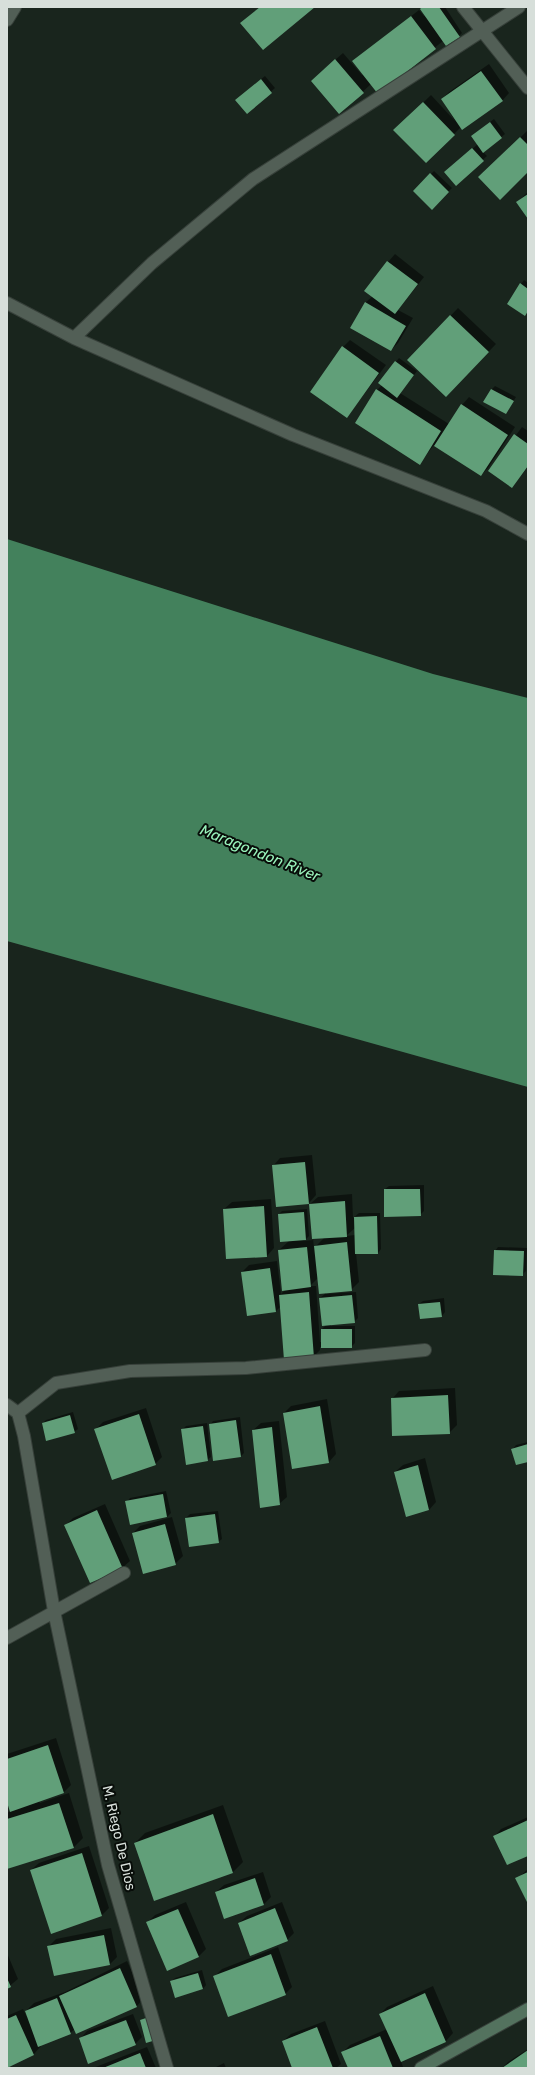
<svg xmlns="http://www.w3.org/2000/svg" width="535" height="2075" font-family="Rubik,sans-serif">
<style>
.water{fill:#43815c}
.shadow{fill:#0007;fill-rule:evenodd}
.building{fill:#619f79}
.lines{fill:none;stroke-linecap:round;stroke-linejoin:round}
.lane-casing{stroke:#37403a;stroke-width:14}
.street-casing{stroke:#37403a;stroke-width:14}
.secondary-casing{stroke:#37403a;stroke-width:14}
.lane{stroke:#525f56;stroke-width:12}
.street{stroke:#525f56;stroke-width:12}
.secondary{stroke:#53725e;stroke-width:12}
.labels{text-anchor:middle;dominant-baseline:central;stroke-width:4;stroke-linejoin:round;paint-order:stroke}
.street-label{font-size:14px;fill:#d7dfda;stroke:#080d09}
.water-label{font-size:15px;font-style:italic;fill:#9af4bc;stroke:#080d09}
</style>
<rect width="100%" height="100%" fill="#19251d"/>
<path class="water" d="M7 539 433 674 528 698V1087L7 941Z"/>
<path class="shadow" d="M423 7H445L462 33 459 36 443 41 378 93 371 84 340 113 319 74 343 53 362 75 364 74 354 61 419 10 424 16 426 15Z
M489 64 509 93 502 101 461 127 426 162 395 130 431 95 455 121 442 99 449 92Z
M265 76 275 88 247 112 240 96Z
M494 119 505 134 483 152 487 156 456 184 449 169 478 144 476 133Z
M528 130V171L480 177Z
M434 171 452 188 432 208 414 191Z
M528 192V217L517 202Z
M395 254 424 277 398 310 413 318 398 343 391 350 351 327 366 302 373 296 388 262Z
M524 280 528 283V311L525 314 521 284Z
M458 308 496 344 446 396 408 360Z
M350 340 386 365 347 417 343 347Z
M399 358 417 371 400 393 449 424 462 405 469 397 515 427 488 468 481 475 434 445 420 463 377 390 382 385 379 383Z
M495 386 516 397 506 413 492 389Z
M522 427 528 431V467L512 487 489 471Z
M312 1155 316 1195 309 1203 277 1206 273 1166 280 1158Z
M424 1185V1211L420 1215 385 1189 389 1186Z
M352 1194 353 1218 359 1213H380L381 1249 378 1253H356L359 1282 351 1290 318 1278 310 1286H316L320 1342H322V1329L326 1325 320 1298 326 1293V1294L356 1292 358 1318 354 1322 331 1324V1326H355V1343L351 1347H320V1350L313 1357 281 1306 275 1312 242 1272 249 1265 277 1261 281 1294 286 1289 279 1250 289 1241 279 1214 282 1211 307 1209 309 1236 304 1241 313 1240 310 1204 318 1197ZM355 1228V1235L346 1236ZM313 1238H324L314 1248Z
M271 1199 274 1248 267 1256 224 1209 232 1202Z
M498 1247 527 1248 526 1271 522 1275 495 1251Z
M444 1298 445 1312 442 1316 419 1304 423 1301Z
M455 1388 457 1425 449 1433 392 1399 399 1391Z
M327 1399 336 1454 329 1462 284 1413 291 1406Z
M146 1408 162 1457 155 1464 96 1429 103 1422Z
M73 1412 78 1429 74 1432 43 1423 46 1420Z
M240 1417 244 1453 241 1456 210 1425 213 1421Z
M279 1421 287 1497 279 1504 253 1430 261 1423Z
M207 1423 211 1457 207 1460 182 1430 186 1426Z
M528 1442V1461L513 1449 516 1445Z
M425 1458 436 1502 429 1510 395 1472 403 1465Z
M166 1491 171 1513 167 1517 127 1502 130 1498Z
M105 1504 130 1561 122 1568 66 1525 73 1518Z
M218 1511 222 1539 218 1542 186 1518 190 1514Z
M172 1517 183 1556 175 1564 133 1533 140 1526Z
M56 1738 71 1785 64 1792 39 1801 40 1803 69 1793 83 1838 73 1848 7 1868V1813L11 1811 7 1799V1754Z
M223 1805 243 1862 233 1872 155 1900 135 1843 145 1833Z
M528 1817V1854L494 1837 501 1829Z
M89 1846 109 1908 102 1915 31 1870 39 1863Z
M528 1869V1902L517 1879Z
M263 1872 271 1897 264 1904 225 1918 216 1892 224 1885Z
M186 1902 206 1949 199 1956 167 1970 147 1923 155 1915Z
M282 1902 294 1933 287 1940 239 1923 247 1916Z
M111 1928 117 1957 110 1964 49 1946 56 1939Z
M278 1947 292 1987 285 1994 215 1976 222 1969Z
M7 1953 18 1979 7 1988Z
M127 1961 144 1998 137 2006 77 2033 75 2029 70 2033 40 2045 41 2046 34 2054 7 2067V2016L23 2009 27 2017 28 2016 26 2011 34 2003 65 1992Z
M202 1970 206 1985 203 1989 171 1982 175 1978Z
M433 1986 453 2033 446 2041 401 2061 403 2067 401 2068H349L342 2053 350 2045 387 2029 380 2014 387 2007Z
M133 2014 142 2037 135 2044 80 2039 87 2031Z
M325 2021 341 2064 336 2068H293L283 2041 291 2034Z
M147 2047 156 2068H93Z
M528 2049V2068H502L508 2062Z
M224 2063 226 2068H214Z"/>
<path class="building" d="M260 7H315L263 50 240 23Z
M422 7H439L460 37 446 46 420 9Z
M411 16 436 49 378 94 352 61Z
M335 59 364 93 339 114 311 81Z
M481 71 503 101 462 130 441 99Z
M261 79 272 93 247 114 235 100Z
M423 102 455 135 426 163 393 130Z
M490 122 502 138 483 153 471 136Z
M520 137 528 145V172L500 200 478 177Z
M472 148 484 161 456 186 444 172Z
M430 173 449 192 432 210 413 191Z
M528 194V219L516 202Z
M387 261 418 284 395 314 364 291Z
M520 283 528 289V311L525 316 507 304Z
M365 302 406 326 391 351 350 328Z
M450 315 489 352 446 397 407 360Z
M342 346 379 373 347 418 310 392Z
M395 361 414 375 397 398 378 383Z
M376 389 441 431 420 465 355 423Z
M491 389 514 401 506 414 483 402Z
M461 404 508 435 481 476 434 446Z
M514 434 528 444V466L512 488 488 471Z
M305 1162 309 1204 345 1201 347 1237 312 1239 309 1204 276 1207 272 1165Z
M384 1189H420L421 1216 384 1217Z
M264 1206 267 1257 226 1259 223 1209Z
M304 1212 306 1240 280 1242 278 1214Z
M377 1216 378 1254H355L354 1217Z
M347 1242 352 1291 319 1294 314 1246Z
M307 1247 311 1287 282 1291 278 1250Z
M494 1250 524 1251 523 1276 493 1275Z
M270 1268 276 1312 247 1316 241 1272Z
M309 1292 314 1358 284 1360 279 1295Z
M352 1295 355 1323 322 1326 319 1298Z
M440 1302 442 1317 420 1319 418 1304Z
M321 1329H352V1348H321Z
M448 1395 450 1434 392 1436 391 1398Z
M320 1406 329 1463 292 1469 283 1413Z
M139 1414 156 1465 112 1480 94 1429Z
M70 1415 75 1433 46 1441 42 1423Z
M236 1420 241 1457 213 1461 209 1424Z
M203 1426 208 1461 186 1465 181 1429Z
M272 1427 280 1505 260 1508 252 1430Z
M528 1444V1462L516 1465 511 1449Z
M418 1465 429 1510 406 1517 394 1472Z
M163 1494 167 1517 130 1525 125 1501Z
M97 1510 123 1569 90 1583 64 1525Z
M215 1514 219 1543 189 1547 185 1518Z
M165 1524 176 1565 143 1574 132 1533Z
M48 1745 64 1793 10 1812 7 1802V1759Z
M59 1803 74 1848 7 1869V1819Z
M213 1814 233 1873 154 1901 134 1843Z
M528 1820V1856L507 1865 493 1836Z
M82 1853 102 1916 51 1934 30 1870Z
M528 1872V1904L515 1878Z
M255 1878 264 1905 224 1919 215 1892Z
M275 1908 288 1941 250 1956 238 1923Z
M178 1909 199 1957 167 1971 146 1922Z
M104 1935 110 1965 54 1976 47 1946Z
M271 1954 286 1995 228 2017 213 1976Z
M120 1968 137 2007 76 2034 59 1996Z
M198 1973 203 1989 175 1998 170 1981Z
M7 1978 11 1987 7 1989Z
M425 1993 446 2042 401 2062 379 2014Z
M57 1998 71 2034 38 2047 25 2011Z
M16 2015 34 2055 7 2068V2019Z
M149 2017 156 2040 146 2043 140 2020Z
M126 2020 136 2045 88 2064 79 2038Z
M317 2027 333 2068H292L282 2041Z
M380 2036 393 2068H348L341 2052Z
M528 2050V2068H502Z
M140 2053 146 2068H103Z"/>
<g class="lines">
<defs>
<path id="lane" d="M18 1413 56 1383 130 1371 246 1368 425 1350"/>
<path id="street" d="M463 7 528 88
M7 20 15 7
M7 303 74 338 293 435 486 511 528 534
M74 338 152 263 253 179 519 7
M7 1405 18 1413 24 1436 54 1611 108 1865 167 2068
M7 1638 124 1573"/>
<path id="secondary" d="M421 2068 528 2009"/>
</defs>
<use href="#lane" class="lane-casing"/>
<use href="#street" class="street-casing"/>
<use href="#secondary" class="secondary-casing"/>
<use href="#lane" class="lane"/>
<use href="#street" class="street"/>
<use href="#secondary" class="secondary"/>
</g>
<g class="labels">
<g class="street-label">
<text transform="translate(119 1838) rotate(77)">M. Riego De Dios</text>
</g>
<g class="water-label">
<text transform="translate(260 853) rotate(22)">Maragondon River</text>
</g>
</g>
<rect width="535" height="2075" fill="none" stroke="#d7dfda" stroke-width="16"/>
</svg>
